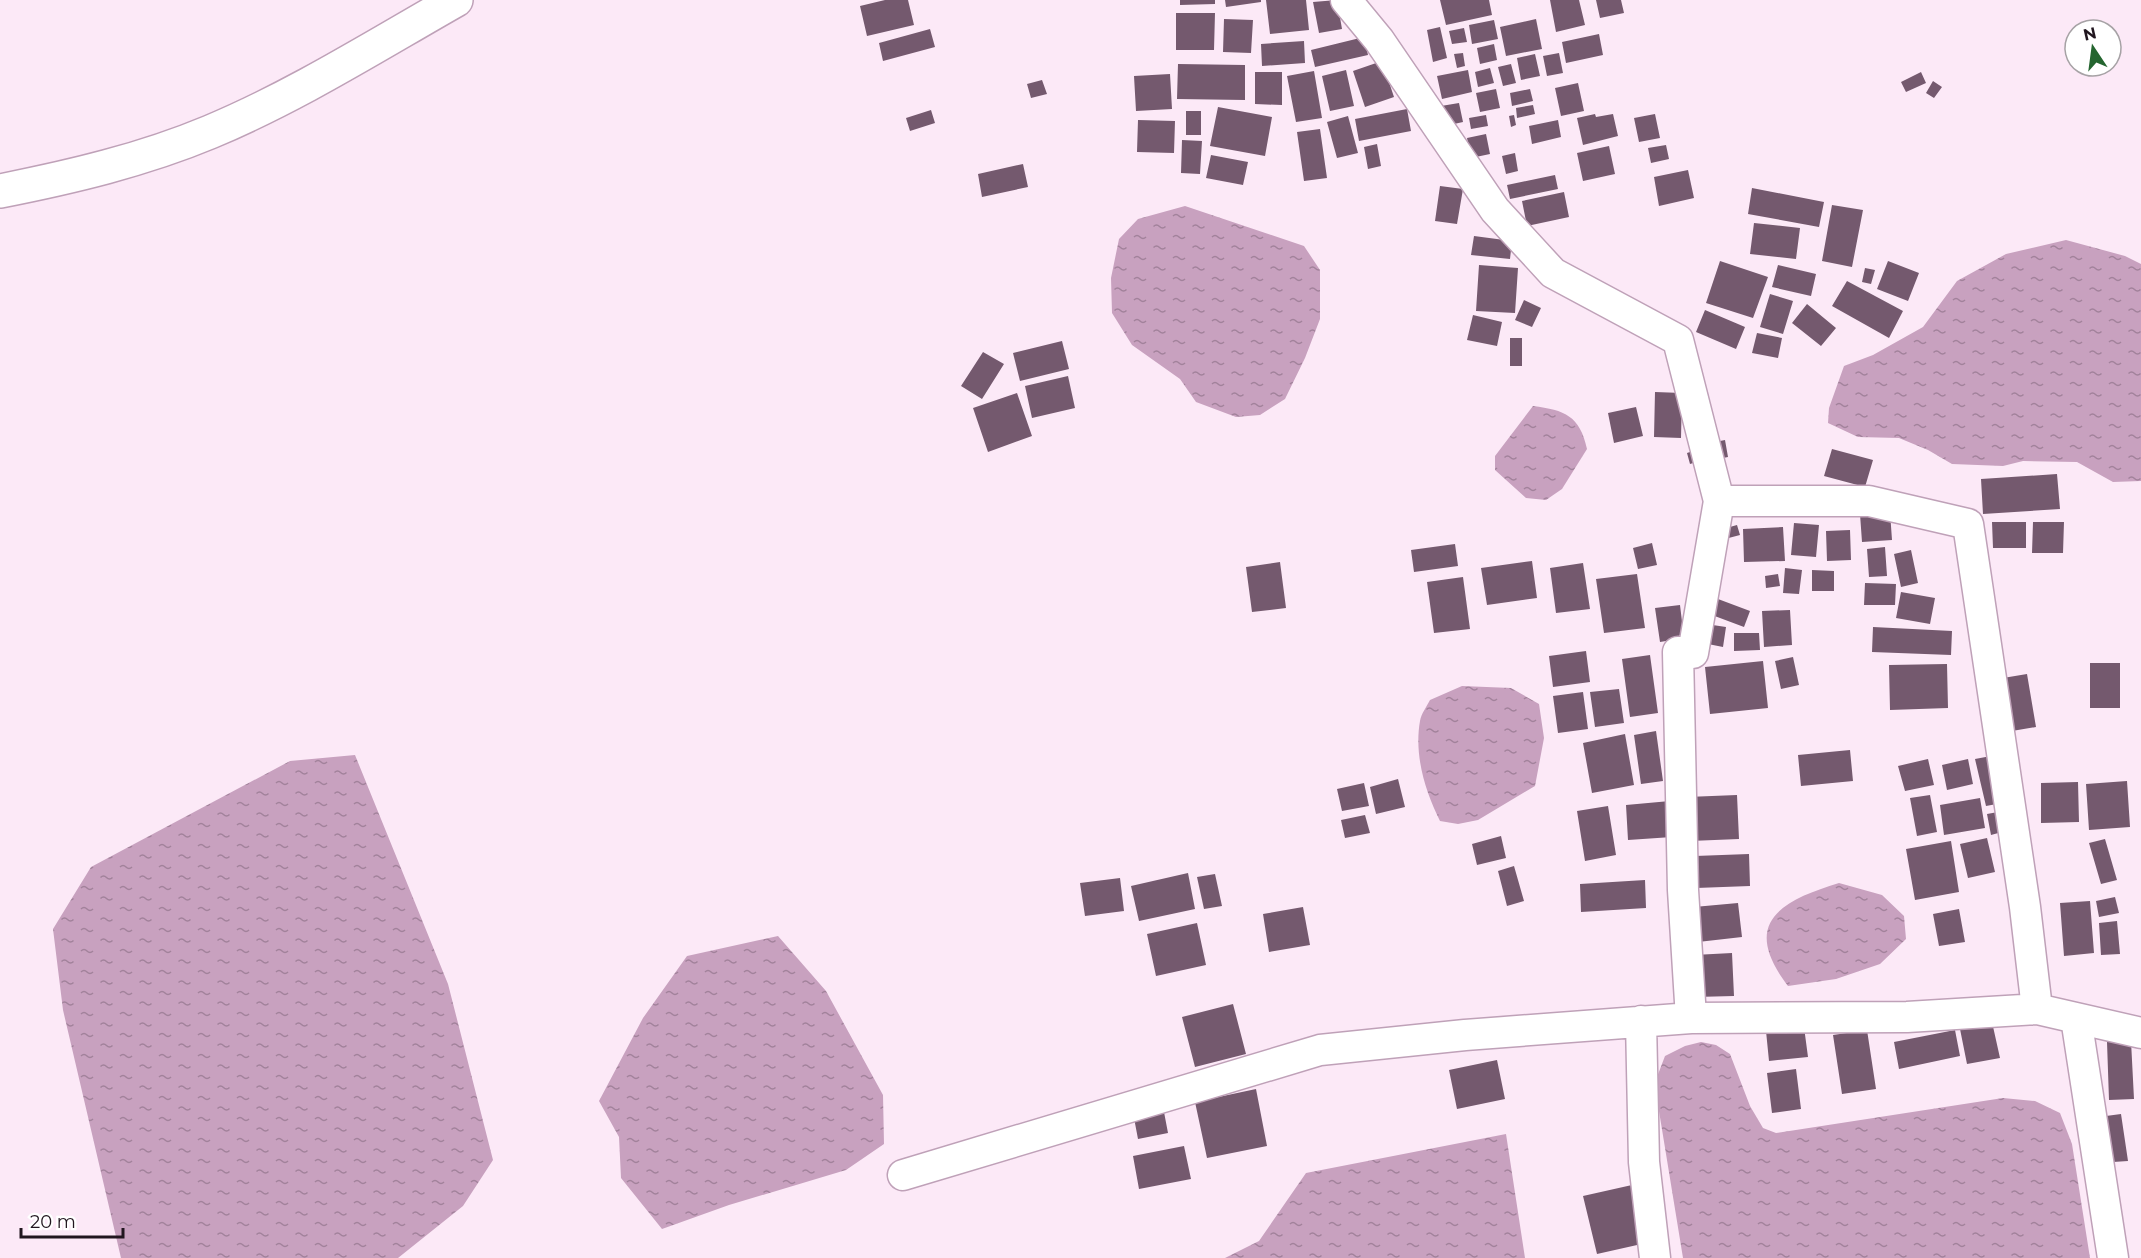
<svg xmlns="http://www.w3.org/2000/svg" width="2141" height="1258" font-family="Montserrat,sans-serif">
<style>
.water{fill:url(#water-ripples)}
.building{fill:#74596e}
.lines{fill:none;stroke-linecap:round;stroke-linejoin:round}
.minor-casing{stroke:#bfa1b8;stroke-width:33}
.tertiary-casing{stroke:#bfa1b8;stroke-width:36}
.minor{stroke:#fff;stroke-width:30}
.tertiary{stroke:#fff;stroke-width:33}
</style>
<defs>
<pattern id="water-ripples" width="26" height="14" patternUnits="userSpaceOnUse" patternTransform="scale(1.5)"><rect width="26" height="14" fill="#c8a1bf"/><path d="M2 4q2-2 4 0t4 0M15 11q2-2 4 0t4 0" fill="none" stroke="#a2829b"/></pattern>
</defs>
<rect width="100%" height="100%" fill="#fce9f7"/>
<path class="water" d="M1185 206 1304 246 1320 270V319L1305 358 1285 399 1260 415 1236 417 1196 402 1180 379 1132 345 1112 313 1111 278 1119 239 1138 219Z
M2066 240 2125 256 2141 264V481L2113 482 2077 462 2023 461 2003 466 1952 464 1928 450 1899 438 1858 437 1828 423 1829 408 1844 366 1873 355 1923 327 1957 281 2006 254Z
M1533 406C1565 410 1580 416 1587 449L1562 489 1546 500 1526 498 1495 470V456Z
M1462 686 1511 688 1539 704 1544 738 1535 786 1478 820 1458 824 1440 821C1425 791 1414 755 1420 721 1421 714 1427 706 1430 700Z
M355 755 448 984 493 1160 463 1206 398 1258H121L63 1010 53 929 91 867 290 761Z
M1839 883 1882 895 1904 916 1906 939 1880 964 1836 979 1788 986C1740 923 1780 901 1839 883Z
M778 936 826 991 883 1095 884 1144 846 1170 729 1205 662 1229 621 1178 619 1137 599 1101 643 1018 687 956Z
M1701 1042 1716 1045 1730 1054 1750 1106 1763 1128 1776 1133 2003 1098 2035 1101 2060 1113 2072 1144 2090 1258H1683L1658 1105 1657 1077 1665 1056 1685 1046Z
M1506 1134 1525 1258H1225L1259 1241 1306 1173Z"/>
<path class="building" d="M885 0H908L914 25 867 36 860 6Z
M1180 0H1215V4L1180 5Z
M1225 0H1261V2L1226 7Z
M1266 0H1306L1309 30 1270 34Z
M1337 0 1342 29 1319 33 1313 2Z
M1440 0H1489L1492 15 1446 25Z
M1550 0H1579L1585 25 1556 32Z
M1596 0H1621L1624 13 1600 18Z
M1176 13H1215L1214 50H1176Z
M1224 19 1253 20 1251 53 1223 52Z
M1536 19 1542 49 1506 56 1500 27Z
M1494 20 1498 39 1472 44 1469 25Z
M1440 27 1447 58 1433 62 1427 30Z
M1464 28 1467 42 1452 44 1449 31Z
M930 29 935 47 883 61 879 43Z
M1599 34 1603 55 1566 63 1562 42Z
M1364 37 1368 55 1315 67 1311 50Z
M1304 41 1305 63 1262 66 1261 44Z
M1494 44 1497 60 1480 64 1477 48Z
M1463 53 1465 66 1457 68 1454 54Z
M1559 53 1563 73 1547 76 1543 56Z
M1535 54 1540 76 1521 80 1517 58Z
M1382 61 1394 97 1365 107 1353 71Z
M1178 64 1245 65V100L1177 99Z
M1511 64 1516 83 1503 86 1498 67Z
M1490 68 1494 83 1478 87 1475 72Z
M1346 70 1354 106 1330 111 1322 76Z
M1468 70 1472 92 1442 99 1437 76Z
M1314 71 1322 118 1296 122 1287 76Z
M1255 72H1282V105L1255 104Z
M1921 72 1926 83 1906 92 1901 82Z
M1170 74 1172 109 1136 111 1134 76Z
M1042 80 1047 94 1031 98 1027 84Z
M1933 81 1942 87 1934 98 1926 93Z
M1578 83 1584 111 1561 116 1555 88Z
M1496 89 1500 108 1480 112 1476 93Z
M1530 89 1533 101 1512 106 1510 93Z
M1459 103 1463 122 1445 126 1441 106Z
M1533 105 1535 114 1517 118 1516 108Z
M1218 107 1272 117 1265 156 1210 146Z
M1407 109 1411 131 1359 141 1355 119Z
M931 110 935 123 910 131 906 118Z
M1186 111H1201V135H1186Z
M1595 114 1596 117 1613 114 1618 136 1583 145 1577 118Z
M1655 114 1660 138 1639 142 1634 118Z
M1486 115 1488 126 1471 129 1469 118Z
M1514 115 1516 125 1511 127 1509 116Z
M1348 116 1358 153 1337 158 1327 122Z
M1138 120 1175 121 1174 153 1137 152Z
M1558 120 1561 137 1532 144 1529 126Z
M1320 129 1327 178 1304 181 1297 132Z
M1486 134 1490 154 1471 158 1467 138Z
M1182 140 1202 141 1200 174 1181 173Z
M1377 144 1381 166 1368 169 1364 147Z
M1666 145 1669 159 1651 163 1648 148Z
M1609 146 1615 174 1583 181 1577 153Z
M1515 153 1518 171 1506 174 1502 156Z
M1211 155 1248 162 1243 185 1206 178Z
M1023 164 1028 187 982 197 978 174Z
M1688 170 1694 198 1659 206 1654 177Z
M1555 175 1558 189 1510 199 1507 185Z
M1440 186 1463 189 1457 224 1435 221Z
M1752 188 1824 202 1819 227 1748 214Z
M1564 192 1569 217 1527 226 1522 201Z
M1832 205 1863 210 1852 267 1822 261Z
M1754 223 1800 228 1796 259 1750 254Z
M1474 236 1512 241 1510 259 1471 255Z
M1720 261 1768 277 1753 318 1706 303Z
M1888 261 1919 273 1908 301 1877 289Z
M1479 265 1518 268 1515 313 1476 311Z
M1778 265 1816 274 1811 296 1772 287Z
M1865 268 1875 270 1871 284 1862 282Z
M1847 281 1903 311 1889 338 1832 306Z
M1770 294 1793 301 1783 334 1760 327Z
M1524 300 1541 308 1532 327 1515 320Z
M1807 304 1836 328 1821 346 1792 323Z
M1705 310 1745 327 1736 349 1696 332Z
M1473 315 1502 322 1497 346 1467 340Z
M1757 333 1782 338 1778 358 1752 353Z
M1510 338H1522V366H1510Z
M1062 341 1069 369 1020 381 1013 353Z
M983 352 1004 364 982 399 961 386Z
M1068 376 1075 408 1032 418 1025 386Z
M1655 392 1682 393 1681 438 1654 437Z
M1017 393 1032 436 988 452 973 408Z
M1636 407 1643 436 1614 443 1608 413Z
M1725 440 1728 457 1713 460 1710 443Z
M1699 449 1703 460 1690 464 1687 453Z
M1832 449 1873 460 1865 487 1824 476Z
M2057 474 2060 509 1983 514 1981 479Z
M1890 512 1892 540 1862 542 1860 514Z
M1992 522H2026V548H1993Z
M2033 522H2064L2063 553H2032Z
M1794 523 1819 525 1816 557 1791 555Z
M1737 525 1740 535 1721 540 1719 530Z
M1783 527 1785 561 1744 562 1743 529Z
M1850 530 1851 560 1827 561 1826 531Z
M1652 543 1657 565 1638 569 1633 548Z
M1455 544 1458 566 1414 572 1411 550Z
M1885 547 1887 576 1869 577 1867 549Z
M1911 550 1918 583 1901 587 1894 554Z
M1532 561 1537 598 1487 605 1481 568Z
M1280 562 1286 608 1252 612 1246 567Z
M1583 563 1590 609 1556 613 1550 568Z
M1785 568 1802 570 1799 594 1783 593Z
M1812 570 1834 571V591H1812Z
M1637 574 1645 628 1604 633 1596 579Z
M1778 574 1780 586 1766 588 1765 576Z
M1463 577 1470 629 1434 633 1427 582Z
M1865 583 1896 584 1895 605H1864Z
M1901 592 1935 598 1930 624 1896 618Z
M1718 599 1750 611 1744 627 1712 615Z
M1680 605 1684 638 1660 642 1655 608Z
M1790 610 1792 645 1764 647 1762 611Z
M1706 624 1726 627 1723 647 1703 643Z
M1873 627 1952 631 1951 655 1872 652Z
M1734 633H1759L1760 650 1734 651Z
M1586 651 1590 682 1553 687 1549 656Z
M1650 655 1658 713 1630 717 1622 659Z
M1793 657 1799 685 1781 689 1775 661Z
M1763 661 1768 708 1710 714 1705 667Z
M2090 663H2120V708H2090Z
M1947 664 1948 708 1890 710 1889 665Z
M2027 674 2036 727 2012 731 2003 678Z
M1619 689 1624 723 1595 727 1590 692Z
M1583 692 1588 729 1558 733 1553 696Z
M1656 731 1663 781 1641 784 1634 735Z
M1625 734 1634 785 1592 793 1583 743Z
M1850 750 1853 781 1801 786 1798 755Z
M1991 756 2002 803 1986 806 1975 759Z
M1928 759 1934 785 1905 791 1898 766Z
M1968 759 1973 784 1947 790 1942 765Z
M1398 779 1405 807 1376 814 1370 787Z
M2127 781 2130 827 2089 830 2086 784Z
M2078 782 2079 822 2041 823V783Z
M1364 783 1369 806 1342 811 1337 789Z
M1737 795 1739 839 1690 841 1687 797Z
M1930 795 1937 832 1917 836 1910 798Z
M1980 798 1985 828 1944 835 1940 805Z
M1670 801 1672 837 1628 840 1626 805Z
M1608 806 1616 855 1585 861 1577 811Z
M1998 812 2002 832 1991 835 1987 814Z
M1365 815 1370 833 1345 838 1341 820Z
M1501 836 1506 858 1477 865 1472 844Z
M1987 838 1995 872 1968 878 1960 844Z
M2105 839 2117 880 2101 884 2089 843Z
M1951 841 1959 892 1915 900 1906 849Z
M1749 854 1750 886 1696 888 1695 856Z
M1514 866 1524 901 1507 906 1498 871Z
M1188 873 1195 909 1139 921 1131 886Z
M1215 874 1222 906 1204 909 1197 877Z
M1120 878 1124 911 1085 916 1080 883Z
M1645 880 1646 908 1581 912 1580 884Z
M2115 897 2119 913 2099 917 2096 901Z
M2090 901 2094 953 2064 956 2060 903Z
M1738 903 1742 937 1698 942 1694 907Z
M1303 907 1310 945 1269 952 1263 914Z
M1959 909 1965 942 1939 946 1933 914Z
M2117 921 2120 954 2101 955 2099 923Z
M1197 923 1206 965 1156 976 1147 934Z
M1732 953 1734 996 1695 997 1694 955Z
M1233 1004 1246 1054 1195 1067 1182 1017Z
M1992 1022 2000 1058 1967 1064 1960 1029Z
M1804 1027 1808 1057 1769 1061 1766 1031Z
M1867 1030 1876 1089 1842 1094 1833 1035Z
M1955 1030 1960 1056 1899 1069 1894 1042Z
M2131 1041 2134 1099 2109 1100 2107 1042Z
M1497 1060 1505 1099 1457 1109 1449 1070Z
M1796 1069 1801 1109 1772 1113 1767 1073Z
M1256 1089 1267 1146 1207 1158 1195 1102Z
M1164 1112 1168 1133 1138 1139 1134 1118Z
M2121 1114 2128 1161 2113 1162 2106 1116Z
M1184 1146 1191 1179 1139 1189 1133 1156Z
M1632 1185 1646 1243 1597 1254 1583 1196Z"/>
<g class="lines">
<defs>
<path id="minor" d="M1346 0 1379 40 1495 210 1553 273 1678 340 1719 501H1869L1968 524 2025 907 2037 1009
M1691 1018 1683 890 1678 652 1693 653 1719 501
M2076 1018 2113 1258
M1641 1021 1644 1162 1655 1258
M903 1175 1320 1050 1465 1035 1691 1018 1907 1017 2037 1009 2141 1033"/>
<path id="tertiary" d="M0 191C71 177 143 160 210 132 296 96 375 46 456 0"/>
</defs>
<use href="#minor" class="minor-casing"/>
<use href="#tertiary" class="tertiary-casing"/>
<use href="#minor" class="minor"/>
<use href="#tertiary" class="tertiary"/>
</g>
<g transform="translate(2093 48) rotate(347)"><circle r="28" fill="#ffffff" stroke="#a6a2a5" stroke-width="1.5"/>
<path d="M0-4.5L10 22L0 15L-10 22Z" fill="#24652f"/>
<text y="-9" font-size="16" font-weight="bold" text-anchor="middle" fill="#21161f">N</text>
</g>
<path d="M21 1228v9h102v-9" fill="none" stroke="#21161f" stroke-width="3"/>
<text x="30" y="1228" font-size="18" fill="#21161f" stroke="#ffffff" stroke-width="4.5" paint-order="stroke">20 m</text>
</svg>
